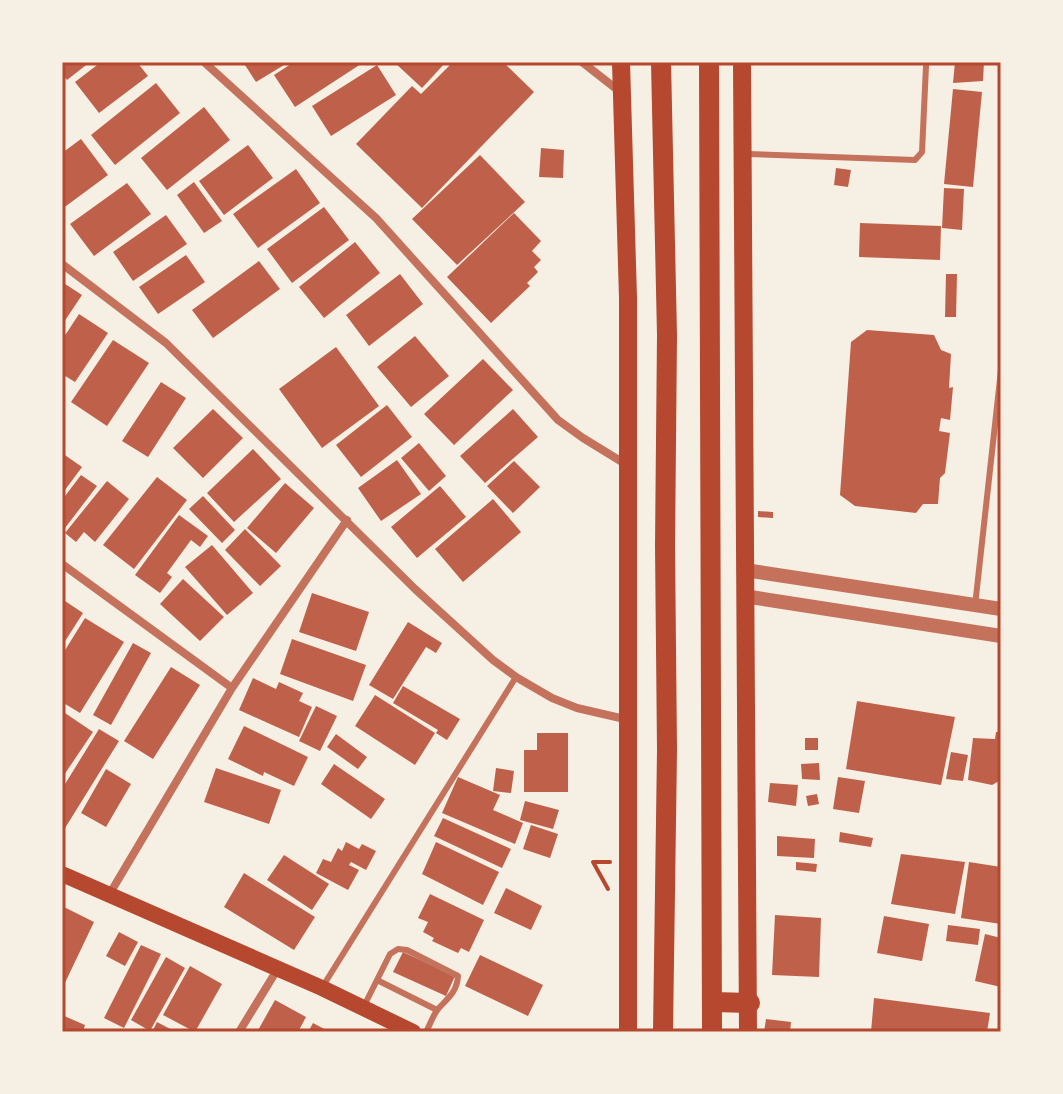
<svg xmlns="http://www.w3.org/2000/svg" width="1063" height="1094" font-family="Arial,sans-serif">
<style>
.building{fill:#bf614a}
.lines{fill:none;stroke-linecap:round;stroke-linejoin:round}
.path{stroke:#b5482f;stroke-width:4}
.service{stroke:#c5725c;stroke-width:6}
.minor{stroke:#c5725c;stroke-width:8}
.tertiary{stroke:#c5725c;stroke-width:14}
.secondary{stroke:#b5482f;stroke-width:16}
.primary{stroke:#b5482f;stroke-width:18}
.motorway{stroke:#b5482f;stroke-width:20}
.neatline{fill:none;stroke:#b5482f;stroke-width:3}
</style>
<rect width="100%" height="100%" fill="#f6efe4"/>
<path class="building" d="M62 62H90L67 80 62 74Z
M101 62H137L148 76 99 113 75 82Z
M243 62H289L256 82Z
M294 62H364L295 107 274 75Z
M394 62H446L422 88Z
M453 62H503L534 92 422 208 356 144 412 86 421 94Z
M955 62H984L983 81 953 83Z
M377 65 396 95 331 136 312 106Z
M156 83 180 113 115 165 91 135Z
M953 89 982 92 973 187 944 184Z
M204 107 230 140 167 190 141 158Z
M81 139 108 175 62 209V153Z
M248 145 273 178 224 215 199 181Z
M541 148 564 150 563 178 539 177Z
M480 155 525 202 457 265 412 219Z
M836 168 851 170 848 187 834 185Z
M296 169 320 203 258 248 233 214Z
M194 182 222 221 204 233 177 195Z
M127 183 151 214 94 256 70 224Z
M944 188 964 189 962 230 942 228Z
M324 207 349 240 292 283 267 249Z
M514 213 541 241 532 251 541 260 534 267 538 272 527 283 530 286 491 323 447 277Z
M166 215 187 244 133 281 113 252Z
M860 223 941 226 940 260 859 257Z
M355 242 380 273 324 318 299 287Z
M186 255 205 282 158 314 139 287Z
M259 261 280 289 213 338 192 310Z
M400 274 423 304 369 346 346 315Z
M946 274H957L956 317H945Z
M62 282 82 295 62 325Z
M79 314 108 333 75 382 62 374V340Z
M867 330 934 335 941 350 951 354 949 388 953 387 950 420 941 418 939 431 950 433 945 473 940 478 938 504H923L916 513 855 506 840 495 851 342Z
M415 336 449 376 411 407 377 367Z
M113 340 149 363 107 426 71 402Z
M336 347 379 406 322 448 279 389Z
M483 359 513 390 454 445 424 414Z
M161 382 186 398 148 457 122 441Z
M387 405 412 437 361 477 336 445Z
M213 409 243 438 203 478 173 448Z
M513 409 538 437 485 483 460 456Z
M419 443 446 476 429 491 401 458Z
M253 449 281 479 234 522 207 493Z
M62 453 82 467 62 494Z
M397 460 421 494 381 521 358 488Z
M514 461 540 487 513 513 487 486Z
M81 475 97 486 62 532V500Z
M157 477 187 500 134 569 103 545Z
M107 481 129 499 95 542 84 532 76 542 65 533Z
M285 483 314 508 276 553 247 528Z
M440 486 466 517 417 558 391 527Z
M203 496 235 530 222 543 189 509Z
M493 499 521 532 463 582 435 549Z
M758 511 773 512V518L758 517Z
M179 515 208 536 200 547 191 540 167 573 172 577 160 593 135 575Z
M245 529 281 566 260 586 225 550Z
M212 545 253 593 227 615 185 567Z
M183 579 224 617 200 641 160 604Z
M312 593 369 612 356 651 299 632Z
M62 599 83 613 62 646Z
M85 618 124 642 80 713 62 702V655Z
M408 622 442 643 436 653 426 647 393 699 369 685Z
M292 639 366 665 353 701 280 674Z
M133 643 151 653 111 725 93 715Z
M171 667 200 685 153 759 124 741Z
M253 678 276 689 279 682 303 693 299 701 312 707 299 737 239 710Z
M403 686 460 719 447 740 436 733 438 730 393 703Z
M375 695 435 733 415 765 355 726Z
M857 701 955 717 941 785 846 769Z
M316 706 337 716 320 751 299 741Z
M62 711 93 732 62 778Z
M244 726 308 757 294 786 264 772 263 776 228 759Z
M99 729 119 741 62 833V789Z
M996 732H1001V780L992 785 968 780 973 738 995 739Z
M537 733H568V792H524V750H537Z
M336 734 367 757 358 769 327 747Z
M805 738H818V750H805Z
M951 752 968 755 963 781 946 779Z
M819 763 820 780 802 779 801 764Z
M334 764 385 799 371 819 321 784Z
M216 768 281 790 269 824 204 802Z
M496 768 514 771 511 793 493 791Z
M106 769 131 784 106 827 81 813Z
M458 777 500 795 493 810 523 823 515 844 442 813Z
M838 777 865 781 859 813 833 809Z
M770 783 798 785 796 806 768 802Z
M817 794 819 804 808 806 806 796Z
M525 801 559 810 553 829 520 820Z
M443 818 511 849 502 868 434 836Z
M531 825 558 834 550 858 523 849Z
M840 832 873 838 871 847 839 842Z
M777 836 815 839 814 858 777 856Z
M346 842 359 849 362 844 376 851 366 870 351 862 349 865 359 870 348 890 316 873 323 859 331 862 338 848 342 851Z
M436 842 499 872 483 905 422 874Z
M901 854 965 862 955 914 891 904Z
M284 855 329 884 312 910 267 880Z
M796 862 817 864 816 872 796 870Z
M969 862 1001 867V924L961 918Z
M244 873 315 917 294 950 224 907Z
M506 888 542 906 531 930 494 913Z
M430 894 484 920 469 952 461 948 458 953 432 941 434 938 423 932 428 922 418 918Z
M62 906 94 922 62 989Z
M775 915 821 918 819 977 772 975Z
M884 916 929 924 922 961 877 953Z
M948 925 980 929 978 945 946 941Z
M119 932 138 942 125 966 106 956Z
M985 934 1001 938V987L975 981Z
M141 945 161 954 124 1028 104 1018Z
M403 952 455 976 446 996 393 972Z
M480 955 543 985 528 1016 465 986Z
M166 957 185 968 150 1031 131 1020Z
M190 966 222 984 195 1032 163 1015Z
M874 998 990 1013 987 1032H871Z
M275 1000 306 1017 298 1032H257Z
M62 1015 85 1025 83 1032H62Z
M766 1019 791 1022 790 1032H764Z
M157 1022 176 1032H152Z
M313 1023 330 1032H308Z"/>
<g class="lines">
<path class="path" d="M608 889 593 862H610"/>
<path class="service" d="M747 154 915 160 922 152 926 66
M975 606 1001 370
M377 980 437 1010
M323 986 516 677
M363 1008 390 954 398 949 407 950 458 976C457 992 448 998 438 1009 433 1015 430 1025 426 1032"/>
<path class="minor" d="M204 62 376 218 558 420 583 438 627 465
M582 62 619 91
M62 264 166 343 415 589 493 660 516 677 552 698 577 708 629 720
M62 564 232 688
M109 895 232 688 347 520
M239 1032 277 970"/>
<path class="tertiary" d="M745 570 1001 609
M744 596 1001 636"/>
<path class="secondary" d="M62 874 322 988 413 1032"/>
<path class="primary" d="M621 62 628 298V1032
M742 62 748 1032"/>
<path class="motorway" d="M661 62 667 335 665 546 667 750 663 1032
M709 62 712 1032
M713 1002 750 1003"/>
</g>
<rect width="1063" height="1094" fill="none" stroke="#f6efe4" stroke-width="128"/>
<rect x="64" y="64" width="935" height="966" class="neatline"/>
</svg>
